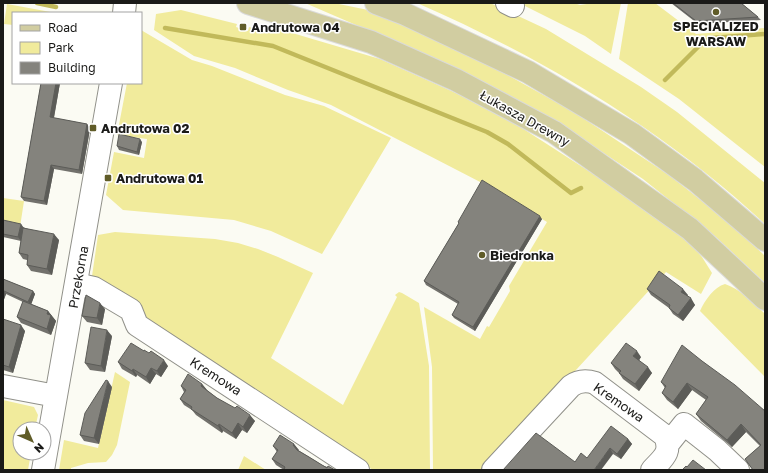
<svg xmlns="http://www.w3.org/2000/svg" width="768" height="473" font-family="'Golos Text',sans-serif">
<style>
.green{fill:#f1eb9c}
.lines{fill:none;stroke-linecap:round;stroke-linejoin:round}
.stream{stroke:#c1b95a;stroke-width:4.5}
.minor-casing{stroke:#909089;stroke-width:24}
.major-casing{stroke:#dadada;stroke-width:24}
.minor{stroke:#fff;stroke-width:22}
.major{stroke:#d1cda1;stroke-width:22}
.wall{fill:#72716c}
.shaded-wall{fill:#5c5c58}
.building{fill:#84837d;stroke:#5c5c58}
.poi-dot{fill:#605c28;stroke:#fff;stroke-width:1.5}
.labels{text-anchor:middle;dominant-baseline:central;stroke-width:3;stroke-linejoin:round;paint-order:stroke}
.poi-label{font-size:13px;font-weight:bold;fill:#1a1a18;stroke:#fff;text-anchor:start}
.street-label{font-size:13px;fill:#1a1a18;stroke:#fff}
</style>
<rect width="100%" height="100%" fill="#fbfbf3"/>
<path class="green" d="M305 3H334L368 10 436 38 495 68 574 112 669 175 731 224 765 256V283L717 238 643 179 564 127 508 95 400 44Z
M417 3H490L546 29 641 87 677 112 765 183V224C664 130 543 58 417 3Z
M528 3H574L580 5 593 3H621L611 54 585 36 523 5Z
M628 3H655L696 34 765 28V167L679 99 619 59Z
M7 4 56 13H13V25L4 24Z
M181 10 237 24 236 27 248 31 249 27 270 33 272 27 380 59 456 93 522 128 598 177 687 239 702 257 712 273 701 294 666 272 484 470H433L432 367 424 307 480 339 487 326 489 327 510 291 509 286 547 222 484 184 331 105 288 90 235 68 194 56 154 30 156 14Z
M141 30 192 60 212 66 285 95 324 106 391 138 322 254 271 231 234 220 123 210 106 195 114 152 144 158 147 139 117 135 127 83H141Z
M3 198 24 201 20 227 3 223Z
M115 232 215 239 238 243 258 249 278 257 313 273 271 358 343 405 397 297 395 295 399 292 402 293 419 303 429 366 430 470H373L148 324 91 283 98 235Z
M725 284C740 289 754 303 765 314V377L700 311C705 300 714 287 725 284Z
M115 372 130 382 117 445 112 455 106 462 88 463 71 468V470H59L64 440 98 448Z
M3 400 34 407 38 415 35 429H20V453H31L28 470H3Z
M244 456 266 470H238Z"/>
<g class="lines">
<path class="stream" d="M37 3 56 7
M165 28 273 46 487 132 508 144 571 193 581 188
M665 80 703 42 711 38 765 34"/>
<defs>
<path id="minor" d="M507 3 513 6
M124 13 125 3
M76 284 94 288 131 310 137 325 358 470
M3 386 56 396
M668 444 684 424 717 450 738 470
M43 470 111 83
M493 470 571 386C578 381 586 380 595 383L665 436C672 453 663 458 652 470"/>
<path id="major" d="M248 3 371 42 456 80 554 132 690 229 765 299
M376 3 405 14 528 72 632 134 695 180 765 240"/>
</defs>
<use href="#minor" class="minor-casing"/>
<use href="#major" class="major-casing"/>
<use href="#minor" class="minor"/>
<use href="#major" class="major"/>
</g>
<path class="wall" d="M671 3H741L758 17 761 20 698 24Z
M41 83H60L54 118 87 124 90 129 82 174 54 169 47 205 24 201 21 197Z
M142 142 139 155 119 150 117 146Z
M542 219 475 331 454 318 452 315 458 304 426 285 424 281 459 223 458 222Z
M3 220 59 240 52 275 31 271 27 265V260L23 259 19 253 22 233 21 241 3 237Z
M3 279 33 291 35 294 31 304 48 311 56 321 51 335 21 323 17 317 23 302 6 294 3 302Z
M647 289 688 295 687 296 695 305 683 321 673 314 669 308 651 295Z
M105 309 102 325 87 322 82 316Z
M3 319 25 331 13 373 3 370Z
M112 336 105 372 90 370 85 363Z
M641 357 639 360 652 373 639 391 623 379 619 373 615 369 611 363Z
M702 361 765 411V470H753L745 459 760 446 746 432 732 447 701 421 696 414 706 400 692 390 678 409 667 400 662 393 665 388 661 382Z
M118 362 168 366 161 377 156 374 150 384 137 375 136 377 122 369Z
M202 384 207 390 217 398 255 421 247 433 242 430 236 439 223 431 222 433 196 415 192 410 184 405 180 399 184 392 181 386Z
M112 387 99 444 84 441 80 435Z
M628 439 632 444 621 459 613 454 575 462 587 458Z
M294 444 298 450 322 465 335 470H284L276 465 272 459 277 452 273 446Z"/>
<path class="shaded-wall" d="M56 83H60L53 122 50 117Z
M87 124 90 129 82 174 79 170Z
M140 139 142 142 139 155 137 152Z
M51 165 54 169 47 205 44 201Z
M540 216 542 219 475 331 473 327Z
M21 224 24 228 21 241 18 237Z
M54 234 59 240 52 275 47 269Z
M683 289 688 295 686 298 681 292Z
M4 291 6 294 3 302V293Z
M33 291 35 294 31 305 28 302Z
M691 298 695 305 683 321 678 315Z
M100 303 105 309 102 325 97 318Z
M48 311 56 321 51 335 47 329V314Z
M21 325 25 331 13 373 9 367Z
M107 330 112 336 105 372 101 366Z
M637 351 641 357 638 362 633 356Z
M164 360 168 366 161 377 157 371Z
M648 367 652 373 639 391 635 384Z
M151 368 156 374 150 384 146 377Z
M133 369 137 375 136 377 132 371Z
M108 381 112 387 99 444 94 438Z
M687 383 692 390 678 409 673 402Z
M202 384 207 390 201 386Z
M250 415 255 421 247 433 243 427Z
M238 423 242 430 236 439 232 433Z
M219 424 223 431 222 433 218 426Z
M741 424 746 432 732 447 727 440Z
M628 439 632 444 621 459 617 454Z
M294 444 299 450 297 452 293 445Z
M610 448 613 454 601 470H594Z"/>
<path class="building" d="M673 3H741L758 17 696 21Z
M41 83H56L50 117 87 124 79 170 51 165 44 201 21 197Z
M119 134 140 139 137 152 117 146Z
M482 180 540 216 473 327 452 315 459 302 424 281 459 223 458 222Z
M3 220 21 224 18 237 3 234Z
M23 228 54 234 47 269 27 265 28 255 19 253Z
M659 271 683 289 681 292 691 298 678 315 669 308 670 305 647 289Z
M3 279 33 291 28 302 4 291 3 293Z
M86 295 100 303 97 318 82 316Z
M23 301 48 311 47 314 51 315 47 329 17 317Z
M3 319 21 325 9 367 3 365Z
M91 327 107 330 101 366 85 363Z
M131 343 144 351V350L149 353 151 351 164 360 157 371 151 368 146 377 133 369 132 371 118 362Z
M626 343 637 351 633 356 648 367 635 384 619 373 621 371 611 363Z
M682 345 702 361 735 385 765 411V470H753L745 459 761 445 741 424 727 440 696 414 708 397 687 383 673 402 662 393 666 386 661 382Z
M188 374 202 384 201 386 217 398 235 408 237 406 250 415 243 427 238 423 232 433 219 424 218 426 191 409 192 407 180 399 186 390 181 386Z
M106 380 108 381 94 438 80 435 85 413Z
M611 426 628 439 617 454 610 448 594 470H503L536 433 575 462 581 453 587 458Z
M280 435 294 444 293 445 297 450 309 457 322 465 327 468 328 466 335 470H286L284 469 285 467 272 459 278 450 273 446Z
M693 460 706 470H682L686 466 687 467Z"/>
<g class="poi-dot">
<circle cx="716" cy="12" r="4"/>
<rect x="239" y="23" width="8" height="8" rx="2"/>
<rect x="89" y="124" width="8" height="8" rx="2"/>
<rect x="104" y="174" width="8" height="8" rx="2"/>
<circle cx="482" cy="255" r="4"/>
</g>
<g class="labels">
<g class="poi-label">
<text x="716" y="26" text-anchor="middle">SPECIALIZED<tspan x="716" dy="15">WARSAW</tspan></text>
<text x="251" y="27">Andrutowa 04</text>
<text x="101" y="128">Andrutowa 02</text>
<text x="116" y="178">Andrutowa 01</text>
<text x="490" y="255">Biedronka</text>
</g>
<g class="street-label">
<text transform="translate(525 118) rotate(29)">Łukasza Drewny</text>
<text transform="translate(78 277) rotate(-80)">Przekorna</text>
<text transform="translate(216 376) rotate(33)">Kremowa</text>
<text transform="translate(619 402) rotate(35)">Kremowa</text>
</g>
</g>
<rect width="768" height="473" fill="none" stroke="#1a1a18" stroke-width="8"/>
<rect x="12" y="12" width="130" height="72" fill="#ffffff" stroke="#a3a3a3"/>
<rect x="20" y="25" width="20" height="6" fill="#d1cda1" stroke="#a3a3a3"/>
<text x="48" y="32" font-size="12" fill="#1a1a18">Road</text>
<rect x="20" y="42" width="20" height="12" fill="#f1eb9c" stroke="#a3a3a3"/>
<text x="48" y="52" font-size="12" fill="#1a1a18">Park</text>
<rect x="20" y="62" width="20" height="12" fill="#84837d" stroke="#a3a3a3"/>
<text x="48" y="72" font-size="12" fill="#1a1a18">Building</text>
<g transform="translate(32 441) rotate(135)"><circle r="19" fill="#ffffff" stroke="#a3a3a3"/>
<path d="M0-3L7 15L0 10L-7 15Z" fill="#605c28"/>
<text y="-6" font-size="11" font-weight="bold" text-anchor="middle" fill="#1a1a18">N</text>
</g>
</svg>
